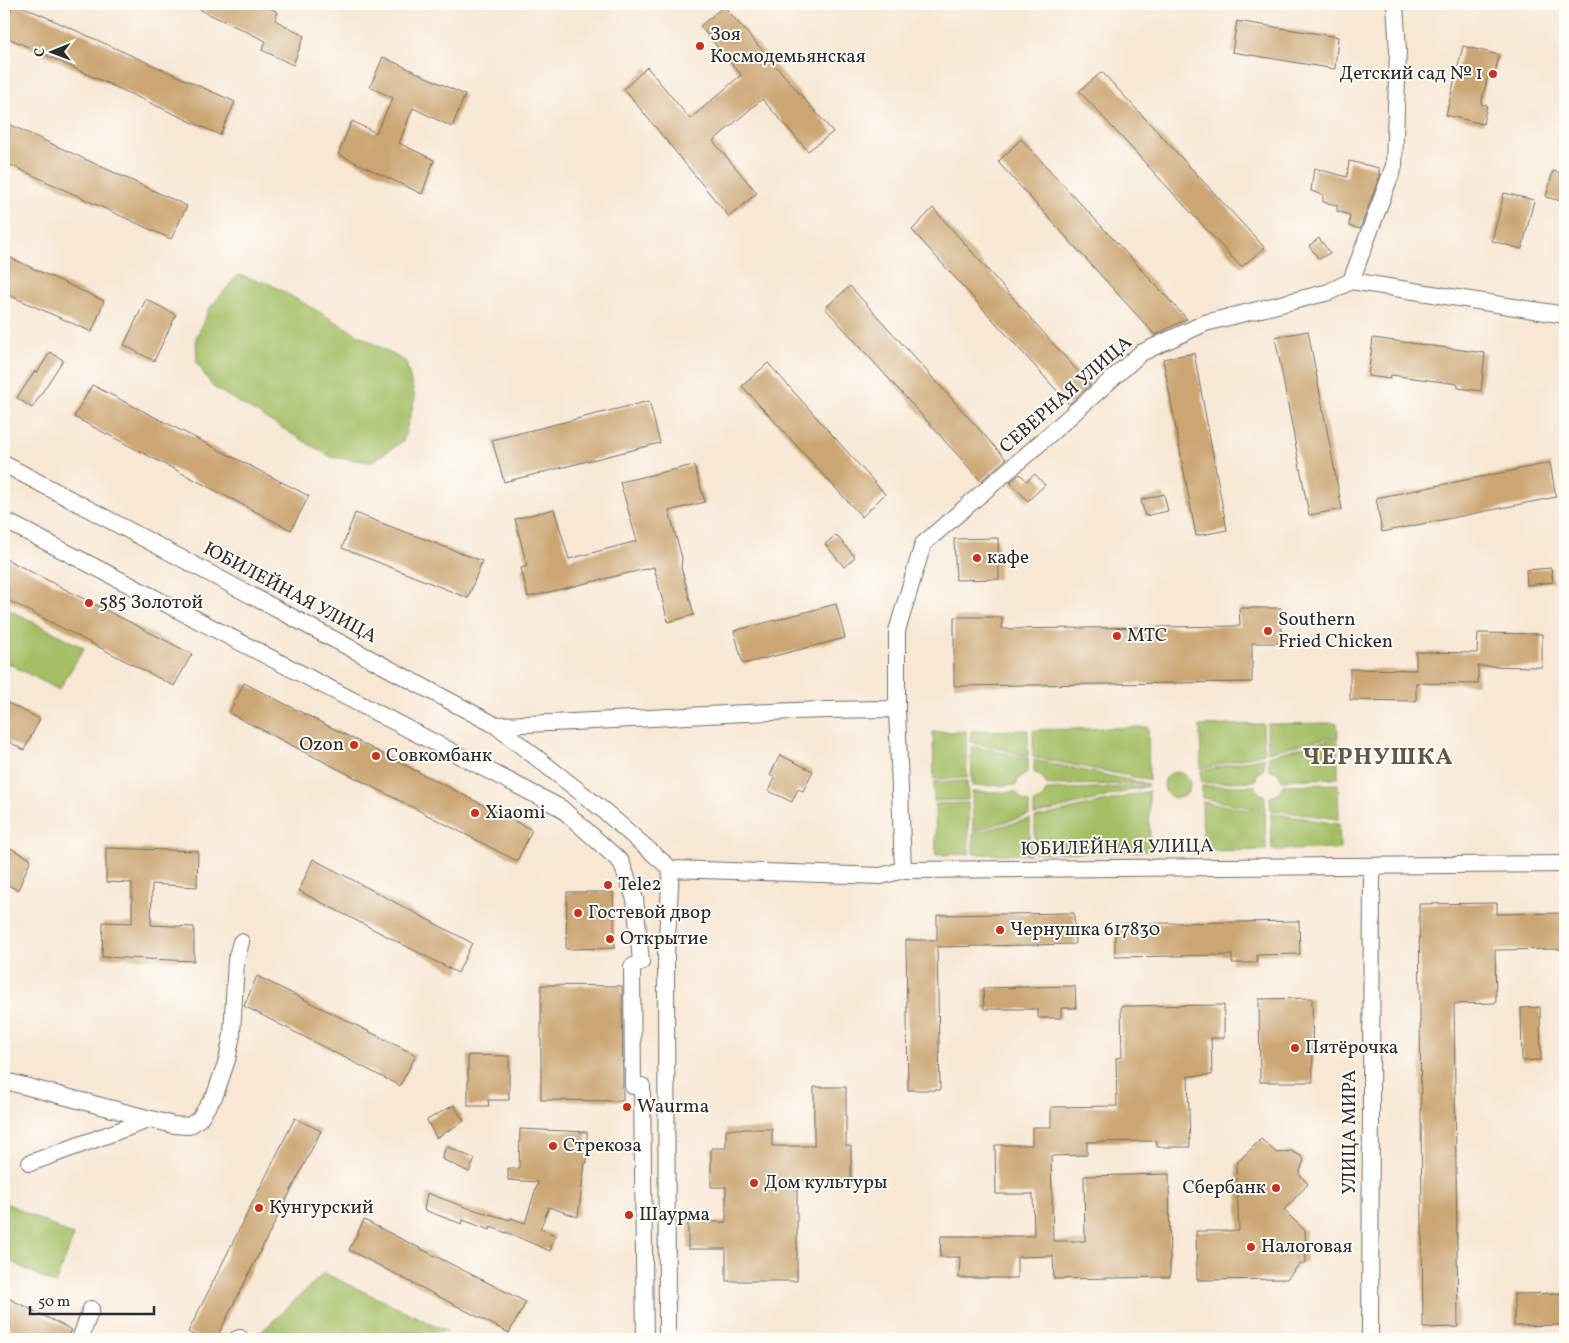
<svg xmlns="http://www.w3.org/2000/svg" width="1569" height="1343" font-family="Vollkorn,serif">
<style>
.green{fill:#a3be64;stroke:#677448}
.building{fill:#cba572}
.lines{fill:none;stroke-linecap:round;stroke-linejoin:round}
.minor-casing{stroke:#726d66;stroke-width:18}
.minor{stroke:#fff;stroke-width:16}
.poi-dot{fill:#c8321e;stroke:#fdfcf7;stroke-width:2}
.labels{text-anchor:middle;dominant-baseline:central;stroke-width:4;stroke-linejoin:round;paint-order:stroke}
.poi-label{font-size:19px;fill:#2b2b2b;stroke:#fdfcf7;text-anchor:start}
.street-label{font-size:19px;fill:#2b2b2b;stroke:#fdfcf7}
.district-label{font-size:24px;font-weight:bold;letter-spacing:1px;fill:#635644;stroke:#fdfcf7}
</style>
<rect width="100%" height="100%" fill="#fdfcf7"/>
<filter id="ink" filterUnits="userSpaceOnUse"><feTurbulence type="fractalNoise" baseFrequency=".02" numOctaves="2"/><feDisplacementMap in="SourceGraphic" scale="10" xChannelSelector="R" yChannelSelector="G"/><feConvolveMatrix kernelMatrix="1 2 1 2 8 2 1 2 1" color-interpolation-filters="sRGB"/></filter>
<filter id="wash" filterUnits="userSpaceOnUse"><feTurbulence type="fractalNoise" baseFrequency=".0096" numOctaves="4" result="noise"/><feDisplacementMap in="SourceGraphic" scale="20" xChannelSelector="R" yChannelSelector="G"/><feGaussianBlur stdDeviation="1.12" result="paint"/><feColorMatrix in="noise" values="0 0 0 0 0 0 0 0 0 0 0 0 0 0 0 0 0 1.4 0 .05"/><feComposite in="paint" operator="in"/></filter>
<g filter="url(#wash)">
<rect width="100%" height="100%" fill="#f7e7d3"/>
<path class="green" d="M238 275 270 284 406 362 415 398 403 441 372 462 331 457 213 387 197 363 196 338 209 309Z
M4 607 84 648 59 690 4 661Z
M1337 723 1338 735 1268 752 1267 724Z
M1263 724 1264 753 1201 769 1200 726Z
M1148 727 1149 780 1033 757V730Z
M1028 730V756L971 742V731Z
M966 731 967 778 934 779 933 732Z
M1338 737V778L1282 780 1277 772 1269 769 1268 756Z
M971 746 1028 758V772L1020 777 1016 785 972 786Z
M1264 757V769L1258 773 1255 781 1201 783V771Z
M1034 760 1148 784 1047 785 1043 778 1034 772Z
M1164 785a13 13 0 1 1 26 0a13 13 0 1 1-26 0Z
M967 781 968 800 934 801V782Z
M1338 784 1339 819 1271 810 1270 797 1279 793 1283 785Z
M1148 786 1034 815V803L1042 799 1047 790Z
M1202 786H1255L1258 792 1265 796V810L1202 798Z
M1149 791 1150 851 1035 853V818Z
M972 792H1016L1022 800 1029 803V815L973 831Z
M1202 802 1265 812 1266 850 1203 851Z
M968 803 969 854 936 855 935 804Z
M1271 813 1339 824 1340 849 1272 850Z
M1030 819V854H973V833Z
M4 1202 74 1236 55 1284 4 1258Z
M324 1273 447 1331 292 1339H254Z"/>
<g id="blocks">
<path class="building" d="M14 4H17L235 102 220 135 4 36V24Z
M188 4H260L278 12 275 20 304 36 293 65 262 50 266 41Z
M724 6 833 132 808 151 762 99 713 141 757 193 729 217 624 89 647 67 690 119 741 75 700 26Z
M1237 21 1338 37 1335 69 1232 52Z
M1463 46 1499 55 1495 74 1489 72 1481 104 1487 105 1483 124 1446 115Z
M383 57 465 95 452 127 413 108 399 143 434 160 422 194 338 154 352 121 376 133 393 98 370 87Z
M1102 72 1265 248 1241 267 1079 91Z
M4 122 187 206 171 239 4 162Z
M1021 139 1187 319 1155 335 998 162Z
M1349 161 1379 168V178L1360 229 1349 226 1350 215 1337 211V205L1323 202V195L1311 191 1314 168 1347 177Z
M1553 171 1565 174V202L1546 197Z
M1504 193 1534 200 1522 249 1492 241Z
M933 208 1090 385 1069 404 912 230Z
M1319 238 1330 253 1319 259 1309 246Z
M4 255 104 301 92 332 4 293Z
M850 286 1006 459 981 481 825 308Z
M146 299 176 315 154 361 124 345Z
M1308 331 1342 509 1309 515 1275 337Z
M1373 338 1485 353 1481 391 1458 388V384L1391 375 1390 379 1368 376Z
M50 352 63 360 32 408 17 398 35 371 37 373Z
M1194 353 1227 530 1196 536 1163 359Z
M768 363 885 494 862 517 742 386Z
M92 385 309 496 291 530 74 417Z
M649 401 660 443 504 482 492 440Z
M1550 463 1556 497 1382 532 1376 498Z
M694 465 705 502 669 511 682 558 681 567 694 615 668 622 654 567 528 597 521 568 527 566 515 519 554 509 569 559 637 541 620 482Z
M1020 474 1027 481 1035 474 1045 485 1028 501 1010 482Z
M1164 494 1168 511 1145 516 1141 500Z
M355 513 482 561 468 598 342 548Z
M836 535 855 557 844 567 825 544Z
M998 538 999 579 956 580 954 539Z
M4 558 192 654 174 686 4 598Z
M1551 568 1553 582 1527 585 1526 570Z
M836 604 845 638 743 664 734 631Z
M1239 608H1281L1282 643H1252V682L954 686V617H1002V629L1240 626Z
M1478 633 1542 634V667L1478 666V684L1416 683V701L1350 700V669L1416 670V652L1477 653Z
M244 683 532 830 517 861 229 713Z
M4 701 40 719 24 750 4 739Z
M780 755 813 771 803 791 798 789 792 802 769 791 775 778 770 775Z
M4 845 31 859 18 890 4 883Z
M106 848 198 851 197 887 152 884 151 925 194 927V961L102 957 103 922 132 923V883L106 882Z
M313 859 472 943 458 973 299 891Z
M567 892H613L615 948 566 949Z
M1497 903V914L1565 913V949L1495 950 1496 1003 1454 1004 1458 1327 1423 1328 1419 904Z
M1074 913 1075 944 937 947 940 1090H908L906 940H937V915Z
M1299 921 1300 954 1257 955V963H1232V955L1115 957V924Z
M257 976 416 1055 400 1086 244 1006Z
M541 985 622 986 623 1101 541 1100Z
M1075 986 1076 1008H1061V1018H1038V1009H984L983 988Z
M1312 998 1313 1082H1260L1259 999Z
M1224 1005V1038H1211L1212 1075 1188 1076 1190 1147H1157V1141L1087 1142V1155L1051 1156 1053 1241H1085L1084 1176 1169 1174 1170 1277 1054 1279 1053 1256 1017 1257V1278H959L960 1257H940L941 1236H1034L1033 1194H996L995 1145H1032V1127H1051V1107L1117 1106 1116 1058 1122 1057 1121 1006Z
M1540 1007 1541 1060 1522 1061 1521 1008Z
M468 1055 509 1056V1100H488L489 1106H468Z
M814 1087H846V1146H851V1180H797V1281H726V1249H688V1222H726V1187H711V1148H726V1129H772V1146H814Z
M454 1105 464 1121 436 1138 427 1120Z
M295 1118 321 1131 216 1339H202L188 1332Z
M520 1129 587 1132V1163H585L578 1217 549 1207 540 1229 555 1235 550 1251 506 1232V1233L491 1227 490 1230 463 1220 462 1224 424 1210 427 1193 465 1207 510 1220 511 1218 525 1223 538 1182 508 1180V1168L519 1169Z
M1261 1139 1277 1153 1291 1151 1301 1156 1304 1160 1299 1174 1308 1184 1284 1210 1305 1231 1306 1262 1299 1265 1287 1279 1197 1280 1196 1231H1239L1236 1164Z
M446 1146 475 1159 469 1172 442 1159Z
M364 1220 526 1302 509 1333 349 1250Z
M1565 1293V1325L1514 1326V1294Z
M4 1296 72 1330 67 1339H14L4 1334Z"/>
</g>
</g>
<g filter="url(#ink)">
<use href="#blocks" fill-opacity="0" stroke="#726d66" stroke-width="1"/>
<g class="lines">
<defs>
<path id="minor" d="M1351 281 1394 166 1398 51 1395 4
M4 464 495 725 603 810 671 869
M4 520 561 808 621 862 635 899 641 962 632 967 633 1086H642L645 1339
M495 725C629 721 763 709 897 709
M671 869 881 876 903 870 1565 864
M903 870 897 709V631L923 544 1032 450 1141 353 1205 323 1329 292 1351 281 1565 315
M9 1082 151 1119
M30 1163 151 1119 173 1125 189 1126 199 1119 215 1095 227 1060 232 1035 236 960 241 942
M80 1339 91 1309
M237 1339 240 1338
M667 1339 666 955 671 869
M1370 1339 1372 866"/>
</defs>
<use href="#minor" class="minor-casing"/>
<use href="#minor" class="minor"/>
</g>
</g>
<g class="poi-dot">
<circle cx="700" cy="46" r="5"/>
<circle cx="1493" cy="74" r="5"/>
<circle cx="977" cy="558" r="5"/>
<circle cx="89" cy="603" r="5"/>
<circle cx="1268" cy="631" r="5"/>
<circle cx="1117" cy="636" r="5"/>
<circle cx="354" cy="745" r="5"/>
<circle cx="376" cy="756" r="5"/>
<circle cx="475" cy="813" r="5"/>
<circle cx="608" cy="885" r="5"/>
<circle cx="578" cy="913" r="5"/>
<circle cx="1000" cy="930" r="5"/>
<circle cx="610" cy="939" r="5"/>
<circle cx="1295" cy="1048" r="5"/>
<circle cx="627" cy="1107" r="5"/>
<circle cx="553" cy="1146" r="5"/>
<circle cx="754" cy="1183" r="5"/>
<circle cx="1276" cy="1188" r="5"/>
<circle cx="259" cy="1208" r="5"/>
<circle cx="629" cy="1215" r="5"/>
<circle cx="1251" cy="1247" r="5"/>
</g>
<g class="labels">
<g class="poi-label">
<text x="710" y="35">Зоя<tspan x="710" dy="22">Космодемьянская</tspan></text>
<text x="1483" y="74" text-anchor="end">Детский сад № 1</text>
<text x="987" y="558">кафе</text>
<text x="99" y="603">585 Золотой</text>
<text x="1278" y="620">Southern<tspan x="1278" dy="22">Fried Chicken</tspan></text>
<text x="1127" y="636">МТС</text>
<text x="344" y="745" text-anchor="end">Ozon</text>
<text x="386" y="756">Совкомбанк</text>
<text x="485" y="813">Xiaomi</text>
<text x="618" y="885">Tele2</text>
<text x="588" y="913">Гостевой двор</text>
<text x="1010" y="930">Чернушка 617830</text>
<text x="620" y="939">Открытие</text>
<text x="1305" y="1048">Пятёрочка</text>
<text x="637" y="1107">Waurma</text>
<text x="563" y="1146">Стрекоза</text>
<text x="764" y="1183">Дом культуры</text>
<text x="1266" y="1188" text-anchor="end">Сбербанк</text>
<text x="269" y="1208">Кунгурский</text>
<text x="639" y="1215">Шаурма</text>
<text x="1261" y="1247">Налоговая</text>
</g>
<g class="street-label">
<text transform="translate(1066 395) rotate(-41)">СЕВЕРНАЯ УЛИЦА</text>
<text transform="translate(290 593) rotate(28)">ЮБИЛЕЙНАЯ УЛИЦА</text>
<text transform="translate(1117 848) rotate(-1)">ЮБИЛЕЙНАЯ УЛИЦА</text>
<text transform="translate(1350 1132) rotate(-90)">УЛИЦА МИРА</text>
</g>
<g class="district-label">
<text x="1378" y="758">ЧЕРНУШКА</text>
</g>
</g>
<rect width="1569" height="1343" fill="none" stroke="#fdfcf7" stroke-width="20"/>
<g transform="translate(52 52) rotate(269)" stroke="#fdfcf7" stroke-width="4" paint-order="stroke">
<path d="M0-4L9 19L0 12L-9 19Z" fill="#2b2b2b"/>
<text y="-8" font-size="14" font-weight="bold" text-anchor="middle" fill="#2b2b2b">С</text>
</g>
<path d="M30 1306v8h124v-8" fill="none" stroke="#2b2b2b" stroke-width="2.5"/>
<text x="38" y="1306" font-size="15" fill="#2b2b2b" stroke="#fdfcf7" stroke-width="4" paint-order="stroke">50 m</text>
</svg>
